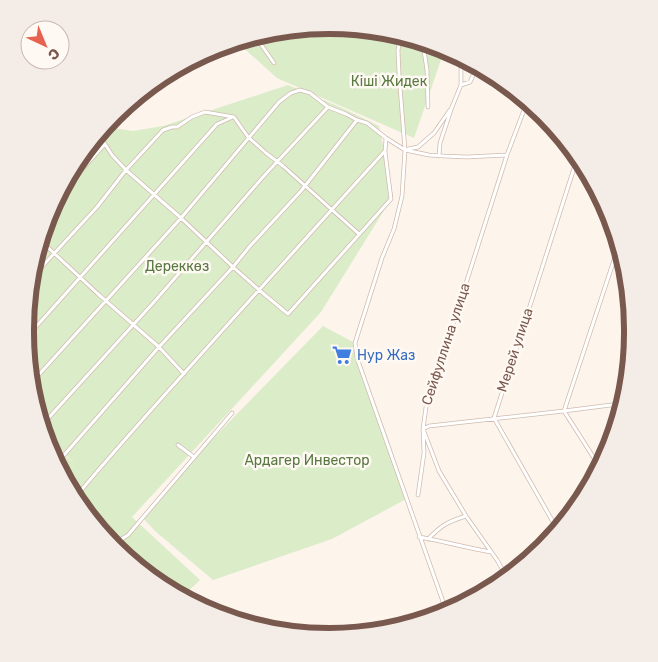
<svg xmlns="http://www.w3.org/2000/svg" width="658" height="662" font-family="Rubik,sans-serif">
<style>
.green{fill:#dbecc9}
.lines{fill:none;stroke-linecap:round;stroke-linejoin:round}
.minor-casing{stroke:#d0bbb0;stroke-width:4.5}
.minor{stroke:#fff;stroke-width:3}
.labels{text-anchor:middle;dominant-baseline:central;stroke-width:5;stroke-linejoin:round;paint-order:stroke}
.park-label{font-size:14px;fill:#587941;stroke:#fff9f3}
.street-label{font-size:14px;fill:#79584d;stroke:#fff9f3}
.shop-label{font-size:14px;fill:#366cbe;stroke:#fff9f3;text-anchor:start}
.rim{fill:none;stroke:#79584d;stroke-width:6}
</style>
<rect width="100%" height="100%" fill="#fdf4ec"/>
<path class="green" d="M329 25 445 48 414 138 277 78 238 43Z
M288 85 340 107 379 126 393 196 321 312 132 517 200 580 184 595 114 548 48 450 46 438 75 464 45 433 25 333 48 213 105 127 133 131 163 126Z
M323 326 353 342 388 438 408 498 332 539 213 580 155 531 142 517 185 467Z"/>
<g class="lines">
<defs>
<path id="minor" d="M259 39 260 43 274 63
M400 39 398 50 399 74 405 150 402 196 394 229 382 258 355 343 357 358 447 613
M423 44 427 70 428 107
M461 85 470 82 476 69
M357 120 301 191 250 246 233 267 259 290 288 314 391 199 385 152 386 138
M99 137 105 144 112 155 126 170 163 130 172 127H177L192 117 205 112 234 117 248 137 266 153 283 166 359 234
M408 149 418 147 434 133 450 110
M439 156 440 143 452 107 461 85V59
M65 188 105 144
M42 242 98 294 159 347 57 463
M37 272 97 207 126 170 181 218 233 267 159 347 184 374
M26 338 217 124 233 117
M34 380 181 218 279 102 291 93 300 90 310 93 328 107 346 114 357 120 367 123 386 138 405 150 429 155 444 156 467 157 507 155
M43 424 154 302 263 177 328 107
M178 445 194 457
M599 466 564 411 617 251
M78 494C124 439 173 386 221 332 275 272 329 212 384 152
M418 495 424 453 423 429 429 426 564 411 619 404
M557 529 494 418 576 162
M419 537C443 541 467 548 491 552
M428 539C442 525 447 522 466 516
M112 545 128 535 232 413
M505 574 497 560 466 516 439 471 423 429 427 400 452 327 507 155 527 102"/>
</defs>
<use href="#minor" class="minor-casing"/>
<use href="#minor" class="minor"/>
</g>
<defs>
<symbol id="supermarket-bare" viewBox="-9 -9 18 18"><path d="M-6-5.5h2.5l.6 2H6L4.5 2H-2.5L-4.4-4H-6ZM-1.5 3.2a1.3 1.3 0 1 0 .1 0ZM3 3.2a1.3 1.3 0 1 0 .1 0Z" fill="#3f7fe0" stroke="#fff9f3" stroke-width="2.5" paint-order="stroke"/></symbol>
</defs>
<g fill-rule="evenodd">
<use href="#supermarket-bare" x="328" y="341" width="28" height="28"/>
</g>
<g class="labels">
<g class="park-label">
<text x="389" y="81">Кіші Жидек</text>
<text x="177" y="266">Дереккөз</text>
<text x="307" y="460">Ардагер Инвестор</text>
</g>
<g class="street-label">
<text transform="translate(446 344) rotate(-72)">Сейфуллина улица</text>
<text transform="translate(515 350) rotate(-72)">Мерей улица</text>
</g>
<g class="shop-label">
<text x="357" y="355">Нур Жаз</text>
</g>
</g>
<path d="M0 0H658V662H0ZM329 34H329A295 295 0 0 1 624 329V333A295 295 0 0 1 329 628H329A295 295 0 0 1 34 333V329A295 295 0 0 1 329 34Z" fill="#f4ece6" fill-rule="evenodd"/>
<path class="rim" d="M329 34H329A295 295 0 0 1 624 329V333A295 295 0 0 1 329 628H329A295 295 0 0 1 34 333V329A295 295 0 0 1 329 34Z"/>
<g transform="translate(45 45) rotate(136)"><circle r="24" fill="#fff9f3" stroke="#c9b9b1"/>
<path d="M0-4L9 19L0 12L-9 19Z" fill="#e66352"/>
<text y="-8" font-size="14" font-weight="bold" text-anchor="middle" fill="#79584d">С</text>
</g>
</svg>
